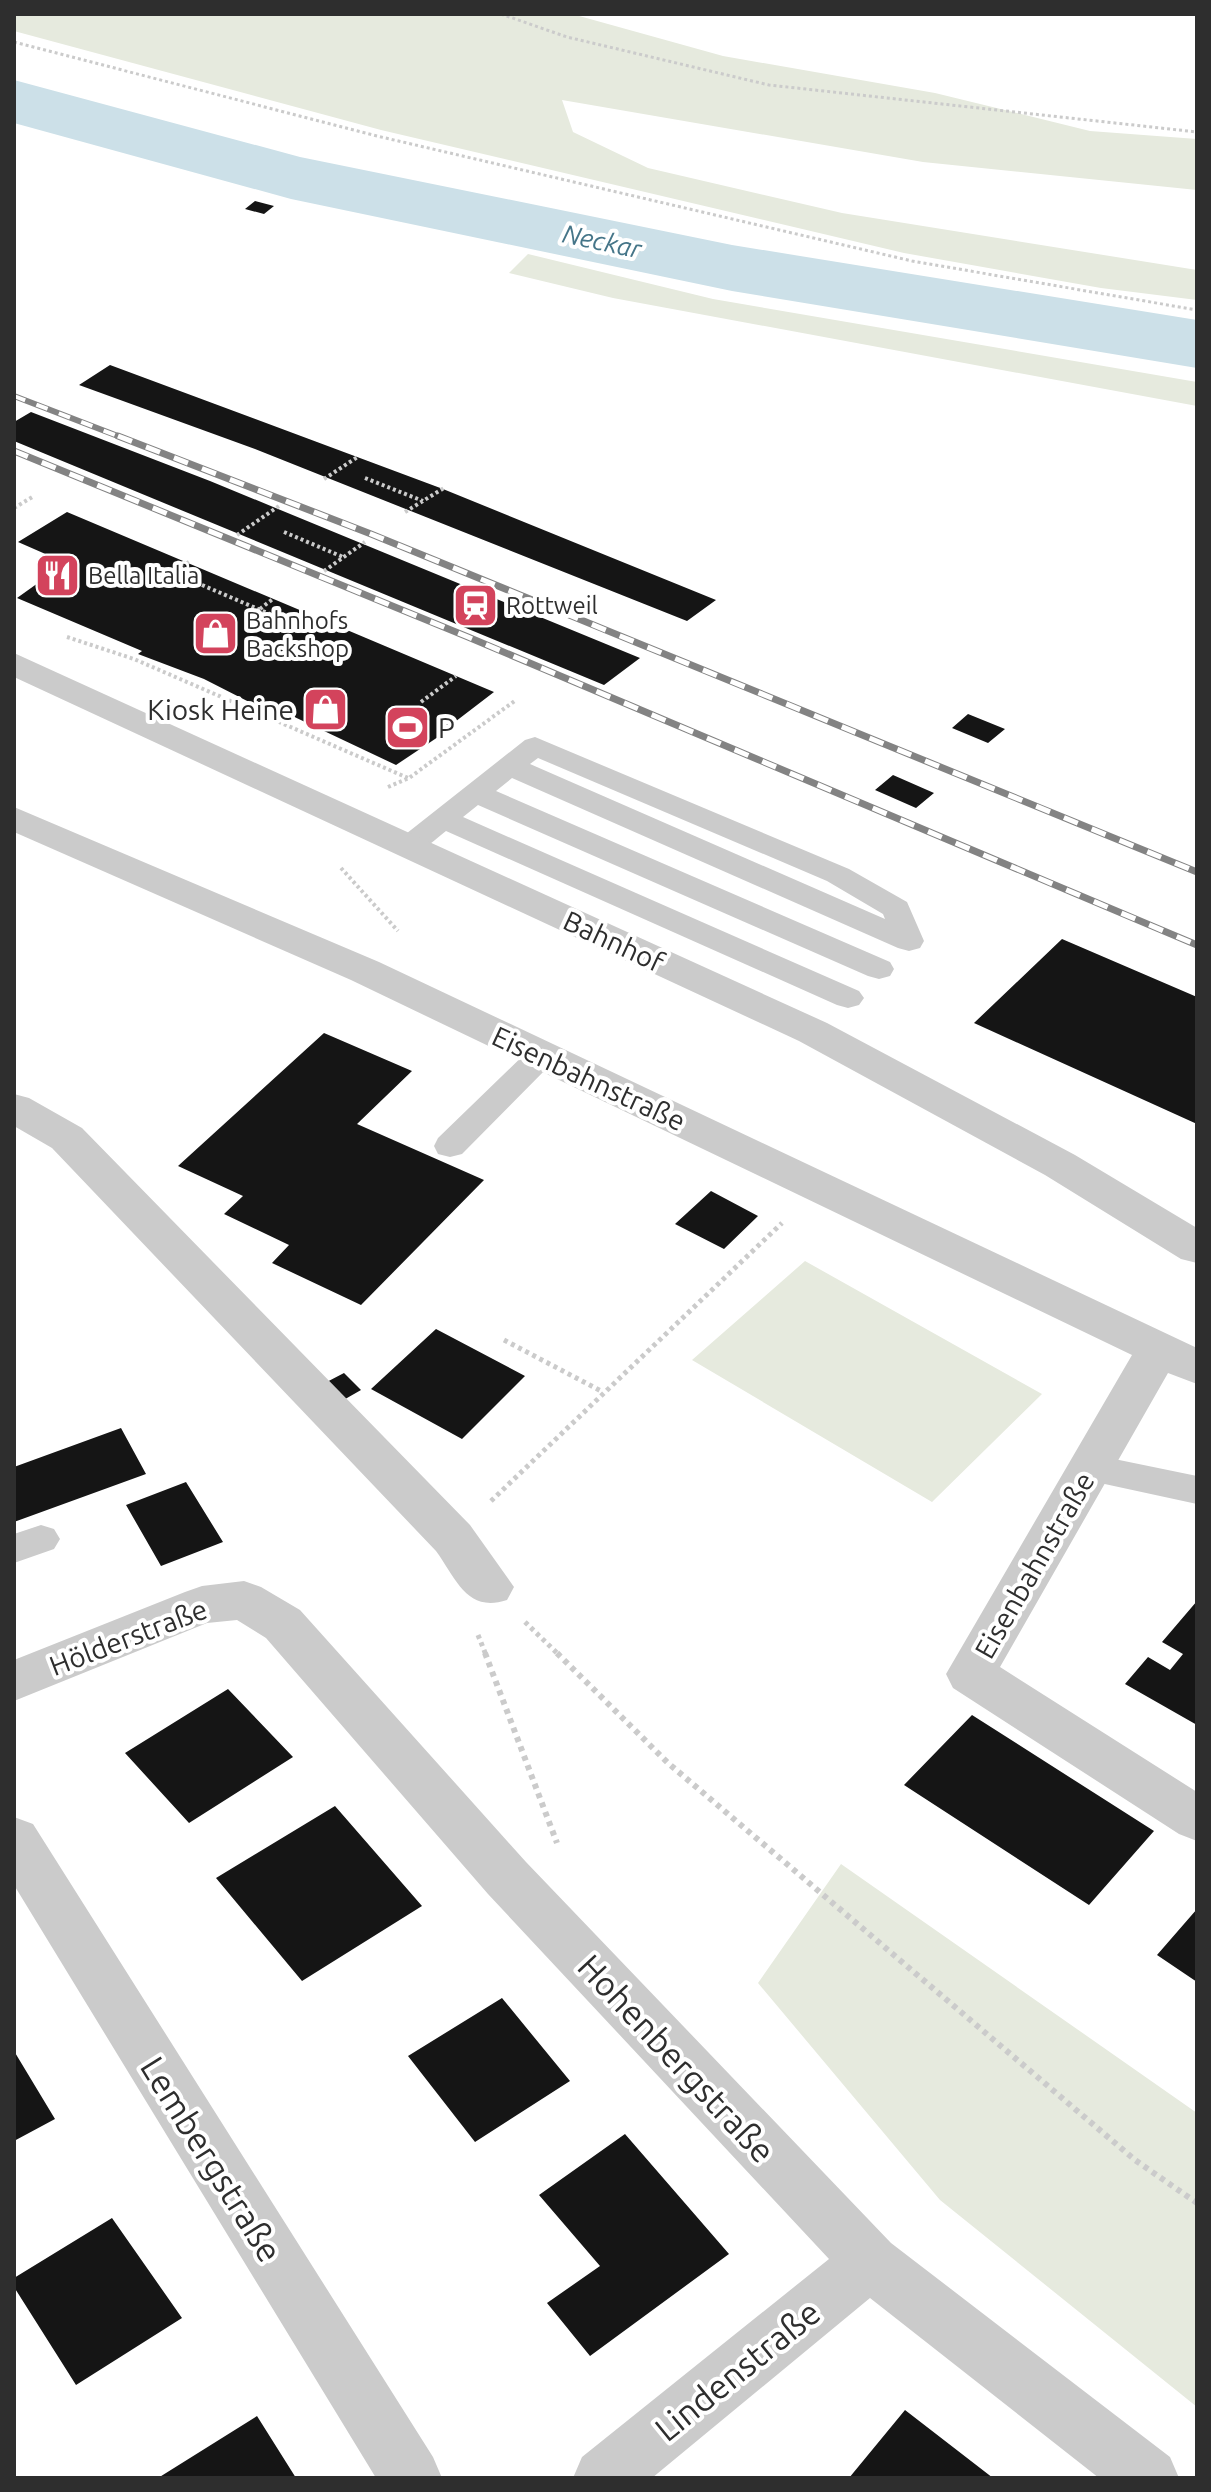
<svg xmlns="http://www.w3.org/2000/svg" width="1211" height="2492" font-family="Ubuntu,sans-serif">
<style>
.green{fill:#e6eade}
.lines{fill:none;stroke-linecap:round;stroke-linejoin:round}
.river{fill:#cce0e8;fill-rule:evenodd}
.building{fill:#151515}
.path-far3{stroke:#cbcbcb;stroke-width:3;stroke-dasharray:3 3;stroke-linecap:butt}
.path-far2{stroke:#cbcbcb;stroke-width:4;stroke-dasharray:3 3;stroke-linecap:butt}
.path-far1{stroke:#cbcbcb;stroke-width:5;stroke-dasharray:4 4;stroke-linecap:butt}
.path{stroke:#cbcbcb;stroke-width:6;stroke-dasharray:5 5;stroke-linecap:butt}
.service{fill:#cbcbcb;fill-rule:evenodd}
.minor{fill:#cbcbcb;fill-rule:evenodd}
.rail-far1-casing{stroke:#838383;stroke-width:6}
.rail-casing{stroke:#838383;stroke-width:7}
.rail-far1{stroke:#fff;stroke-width:4;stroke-dasharray:12;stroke-linecap:butt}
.rail{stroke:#fff;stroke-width:5;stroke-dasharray:15;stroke-linecap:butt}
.labels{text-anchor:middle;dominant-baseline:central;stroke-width:8;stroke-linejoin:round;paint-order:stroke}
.far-poi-label{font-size:24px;fill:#2e2e2e;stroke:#fff;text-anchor:start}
.far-water-label{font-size:26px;font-style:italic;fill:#457588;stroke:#fff}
.poi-label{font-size:28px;fill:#2e2e2e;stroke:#fff;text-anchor:end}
.street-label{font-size:28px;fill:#2e2e2e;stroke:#fff}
.near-street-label{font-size:34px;fill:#2e2e2e;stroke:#fff}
</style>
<rect width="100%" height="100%" fill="#fff"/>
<path class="green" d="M14 14H572L723 56 935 93 1090 131 1197 139V190L923 162 562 100 573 132 648 168 842 213 1197 270V300L1101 288 904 253 381 130 14 31Z
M528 254 713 299 1197 382V406L613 298 509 273Z
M805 1261 1042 1394 932 1502 692 1360Z
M841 1864 1197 2113V2407L940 2200 758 1983Z"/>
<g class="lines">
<path class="river" d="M14 80 300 157 732 245 1197 320V368L732 291 291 199 14 123Z"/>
</g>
<path class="building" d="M255 201 274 206 264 214 245 209Z
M110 365 443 489 716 600 687 621 255 449 79 385Z
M31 412 210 481 640 658 604 685 14 441V422Z
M67 512 494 692 447 728 450 729 396 765 267 704 261 708 204 679 138 654 142 651 17 598 66 563 18 542Z
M968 714 1005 729 988 743 952 728Z
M893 775 934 793 916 808 875 790Z
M1062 939 1197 997V1124L974 1023Z
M324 1033 412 1071 357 1124 484 1180 361 1305 272 1263 289 1245 224 1214 243 1196 178 1166Z
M711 1191 758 1216 724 1249 675 1224Z
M436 1329 525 1376 462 1439 371 1389Z
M344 1373 361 1390 340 1402 321 1385Z
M121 1428 146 1474 14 1522V1467Z
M186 1482 223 1542 161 1566 126 1505Z
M1197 1601V1725L1125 1684 1148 1657 1170 1670 1183 1654 1162 1642Z
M228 1689 293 1757 189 1823 125 1753Z
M972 1715 1154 1831 1089 1905 904 1785Z
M335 1806 422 1906 302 1981 216 1878Z
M1197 1909V1982L1157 1955Z
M502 1998 570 2081 475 2142 408 2056Z
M14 2051 55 2119 14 2141Z
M625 2134 729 2254 590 2356 547 2303 600 2266 539 2195Z
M112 2218 182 2318 76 2385 14 2287V2278Z
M905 2410 993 2478H849Z
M257 2416 296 2478H158Z"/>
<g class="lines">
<path class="path-far3" d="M501 14 567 37 769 85 1197 132
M14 42 377 136 912 261 1197 310"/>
<path class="path-far2" d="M365 478 423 501
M324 479 359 456
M14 508 34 496
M405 512 444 488
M284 532 343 557
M237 535 279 506
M189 562 174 572 189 579
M324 571 365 542
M202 585 286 621 278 626
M260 609 274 598
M67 637 134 659 408 778
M421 702 456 676
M388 787 409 778 516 700
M341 868 398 931"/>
<path class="path-far1" d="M504 1340 603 1392
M491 1501 782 1223
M525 1622 559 1655
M478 1635 486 1655"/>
<path class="path" d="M485 1653 557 1843
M557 1653 668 1763 1135 2160 1197 2203"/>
<path class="service" d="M535 737 849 869 907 902 924 941 920 948 909 951 898 948 512 778 496 791 890 962 894 969 890 976 879 979 868 976 478 805 463 817 859 991 864 998 859 1005 848 1008 837 1005 446 831C430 843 418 859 397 853L392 847 397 841 525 740ZM538 758 827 881 883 914 885 919 530 764Z
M542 1045 553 1048 558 1055 553 1062 462 1154 450 1157 438 1154 434 1146 438 1138 531 1048Z
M1090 1454 1197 1476V1504L1077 1478 1072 1468 1077 1458Z
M41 1525 54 1529 60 1539 54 1549 14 1563V1534Z"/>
<path class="minor" d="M14 653 827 1023 1075 1155 1197 1228V1263L1181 1259 1045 1175 799 1041 14 677Z
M14 807 379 962 1197 1348V1384L1168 1373 1000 1667 1197 1792V1841L1179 1834 953 1688 946 1674 1132 1355 351 980 14 832Z
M14 1094 29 1098 82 1128 470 1525 514 1587 507 1600C467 1613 457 1580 436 1551L52 1148 14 1126Z
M244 1581 261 1587 300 1610 526 1862 891 2243 1170 2457 1179 2478H1099L870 2298 652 2478H573L582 2457 829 2259 488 1894 266 1638 237 1620 207 1623 14 1701V1660L185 1592 202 1586Z
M14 1817 33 1824 433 2457 442 2478H376L14 1885Z"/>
<defs>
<path id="rail-far1" d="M14 396 123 438"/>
<path id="rail" d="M118 436 371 534 1197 872
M14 451 468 637 1197 945"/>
</defs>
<use href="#rail-far1" class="rail-far1-casing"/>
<use href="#rail" class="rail-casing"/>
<use href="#rail-far1" class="rail-far1"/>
<use href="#rail" class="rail"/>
</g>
<defs>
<symbol id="restaurant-square" viewBox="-11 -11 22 22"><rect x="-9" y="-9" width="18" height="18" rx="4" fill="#d3435c" stroke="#fff"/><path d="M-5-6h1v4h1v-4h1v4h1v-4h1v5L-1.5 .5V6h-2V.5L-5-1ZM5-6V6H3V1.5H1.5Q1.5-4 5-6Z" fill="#fff"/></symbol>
<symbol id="station-square" viewBox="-11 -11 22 22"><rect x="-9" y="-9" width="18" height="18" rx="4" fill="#d3435c" stroke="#fff"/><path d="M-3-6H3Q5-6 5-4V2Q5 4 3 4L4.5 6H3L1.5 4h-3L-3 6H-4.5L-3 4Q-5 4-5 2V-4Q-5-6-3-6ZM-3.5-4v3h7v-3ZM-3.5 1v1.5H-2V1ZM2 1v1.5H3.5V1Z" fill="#fff"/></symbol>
<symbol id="shop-square" viewBox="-11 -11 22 22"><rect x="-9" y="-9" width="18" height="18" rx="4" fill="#d3435c" stroke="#fff"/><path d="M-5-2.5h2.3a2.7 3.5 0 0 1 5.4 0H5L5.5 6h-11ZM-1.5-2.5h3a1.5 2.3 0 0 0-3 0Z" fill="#fff"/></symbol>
<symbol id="stadium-square" viewBox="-11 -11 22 22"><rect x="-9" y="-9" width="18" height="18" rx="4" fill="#d3435c" stroke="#fff"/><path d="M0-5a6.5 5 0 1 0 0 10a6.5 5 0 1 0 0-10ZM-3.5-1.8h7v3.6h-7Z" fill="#fff"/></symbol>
</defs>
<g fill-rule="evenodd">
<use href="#restaurant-square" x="32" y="550" width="51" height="51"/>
<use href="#station-square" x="450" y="580" width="51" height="51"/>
<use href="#shop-square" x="190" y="608" width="51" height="51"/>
<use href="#shop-square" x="300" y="684" width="51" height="51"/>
<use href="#stadium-square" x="382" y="702" width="51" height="51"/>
</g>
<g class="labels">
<g class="far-poi-label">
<text x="88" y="575">Bella Italia</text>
<text x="506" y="605">Rottweil</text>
<text x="246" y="620">Bahnhofs<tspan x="246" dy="28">Backshop</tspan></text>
</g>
<g class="far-water-label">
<text transform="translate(602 241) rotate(12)">Neckar</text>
</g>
<g class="poi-label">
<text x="294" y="709">Kiosk Heine</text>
<text x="438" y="727" text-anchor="start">P</text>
</g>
<g class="street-label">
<text transform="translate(614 941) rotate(25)">Bahnhof</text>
<text transform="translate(589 1078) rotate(25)">Eisenbahnstraße</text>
<text transform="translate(1034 1565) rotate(-60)">Eisenbahnstraße</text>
<text transform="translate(128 1637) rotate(-21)">Hölderstraße</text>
</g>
<g class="near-street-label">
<text transform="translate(677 2058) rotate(47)">Hohenbergstraße</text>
<text transform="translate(212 2159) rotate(58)">Lembergstraße</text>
<text transform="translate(737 2370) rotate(-39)">Lindenstraße</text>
</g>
</g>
<rect width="1211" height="2492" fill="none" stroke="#2e2e2e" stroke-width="32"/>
</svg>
